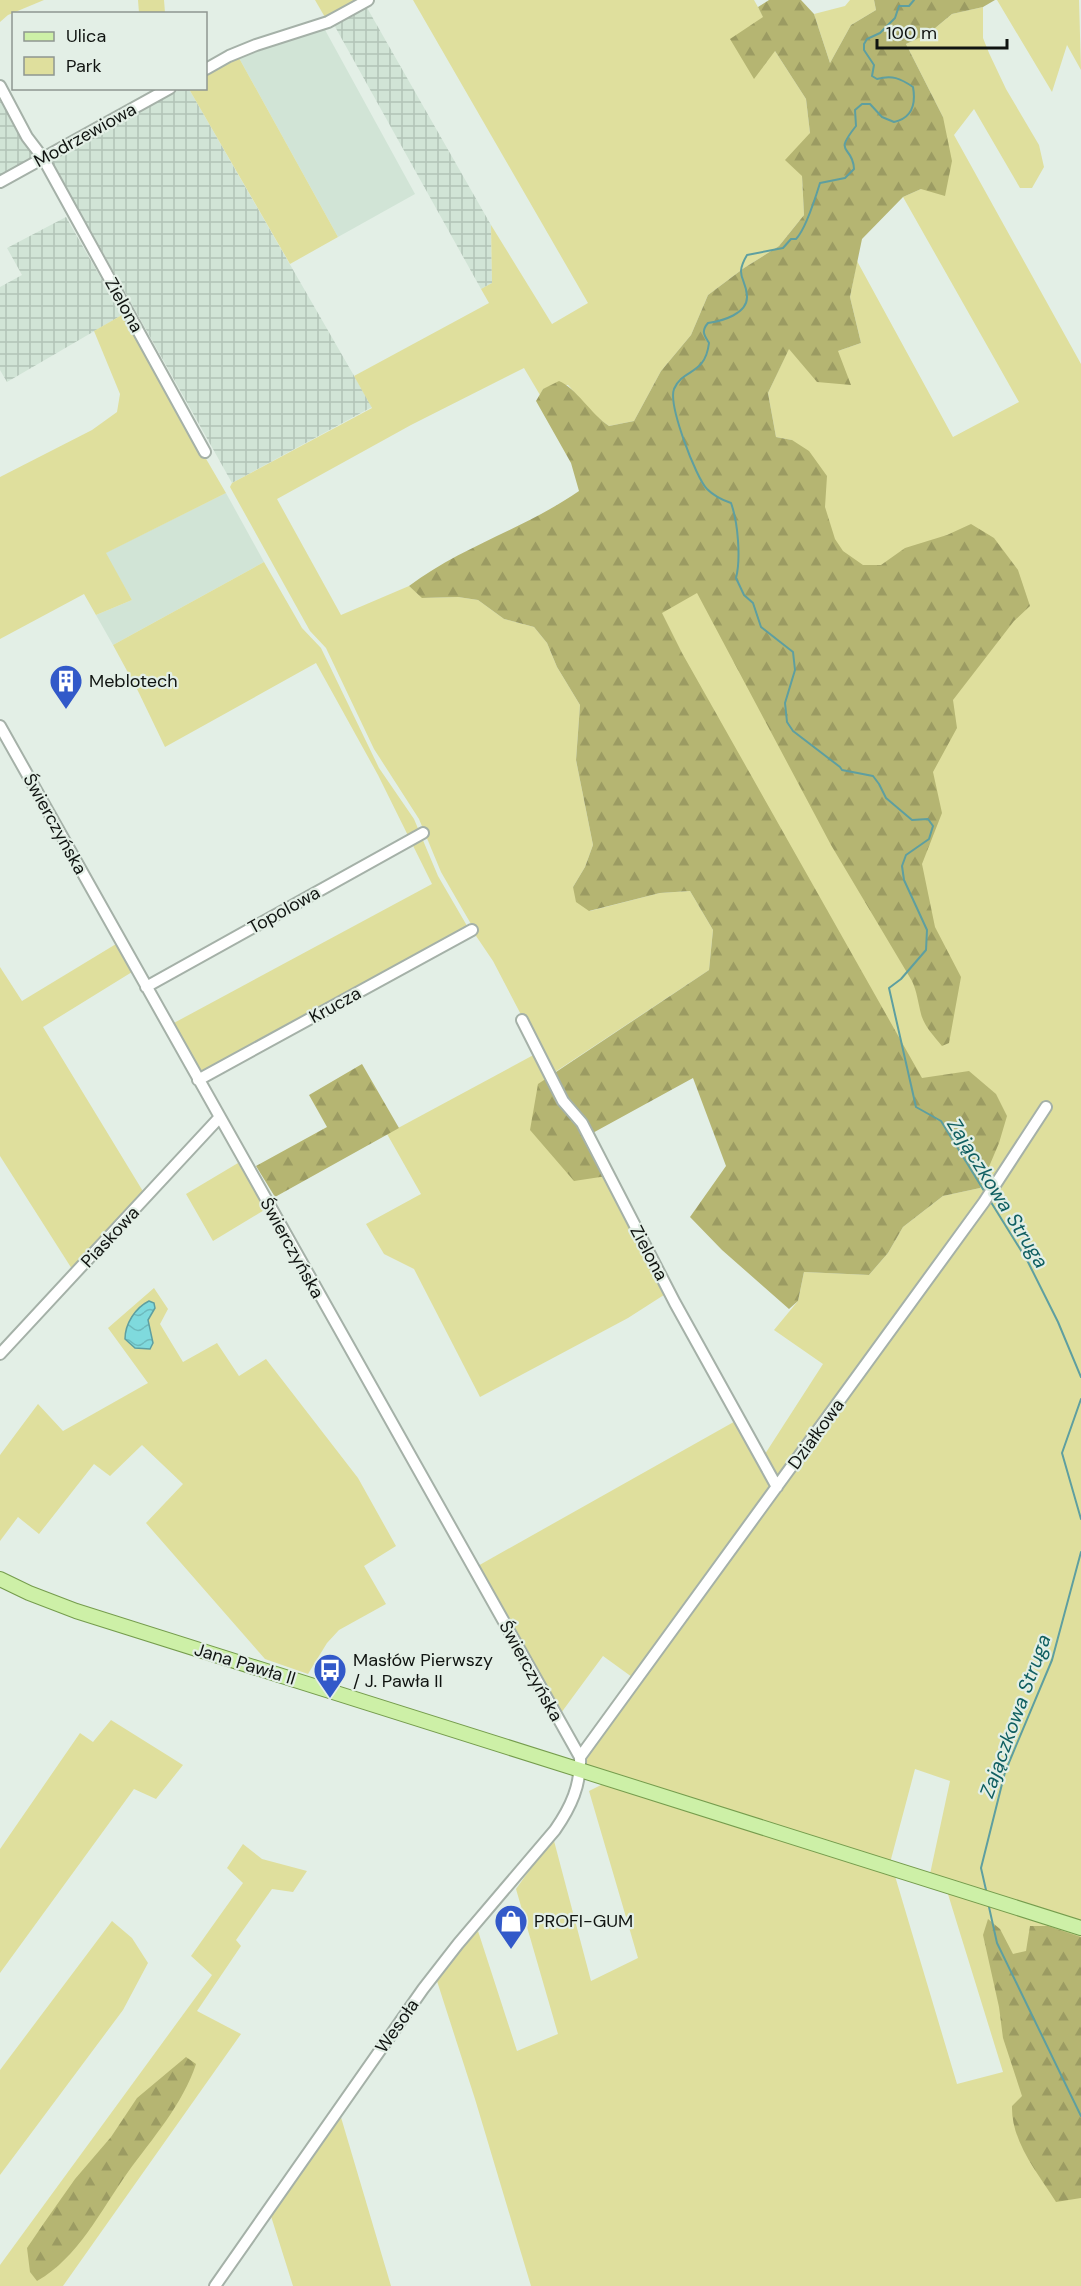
<svg xmlns="http://www.w3.org/2000/svg" width="1081" height="2286" font-family="'DM Sans',sans-serif">
<style>
.built{fill:#d1e4d6}
.industrial{fill:url(#industrial-grid)}
.green{fill:#dfdf9d}
.forest{fill:url(#forest-firs)}
.water{fill:url(#water-waves);stroke:#5e9fa0;stroke-width:1.5}
.lines{fill:none;stroke-linecap:round;stroke-linejoin:round}
.stream{stroke:#5e9fa0;stroke-width:2}
.minor-casing{stroke:#a5b1a8;stroke-width:14}
.major-casing{stroke:#759c4d;stroke-width:16}
.minor{stroke:#fff;stroke-width:10}
.major{stroke:#cdf0a7;stroke-width:14}
.labels{text-anchor:middle;dominant-baseline:central;stroke-width:4.5;stroke-linejoin:round;paint-order:stroke}
.street-label{font-size:18px;fill:#101411;stroke:#e3efe6}
.poi-label{font-size:18px;fill:#101411;stroke:#e3efe6;text-anchor:start}
.water-label{font-size:20px;font-style:italic;fill:#105f61;stroke:#e3efe6}
</style>
<defs>
<pattern id="industrial-grid" width="8" height="8" patternUnits="userSpaceOnUse" patternTransform="scale(1.5)"><rect width="8" height="8" fill="#d1e4d6"/><path d="M0 4h8M4 0v8" fill="none" stroke="#b2c3b7"/></pattern>
<pattern id="forest-firs" width="22" height="20" patternUnits="userSpaceOnUse" patternTransform="scale(1.5)"><rect width="22" height="20" fill="#b5b572"/><path d="M5 1l3.5 6h-7zM16 11l3.5 6h-7z" fill="#9b9b62"/></pattern>
<pattern id="water-waves" width="16" height="10" patternUnits="userSpaceOnUse" patternTransform="scale(1.5)"><rect width="16" height="10" fill="#7fdadd"/><path d="M0 5q4-4 8 0t8 0" fill="none" stroke="#6dbabd"/></pattern>
</defs>
<rect width="100%" height="100%" fill="#e3efe6"/>
<path class="built" d="M324 28 415 194 338 237 239 58Z
M226 493 264 562 113 645 96 615 132 600 105 553Z"/>
<path class="industrial" d="M366 6 491 225 492 283 481 289 333 23Z
M180 89H189L372 407 232 483 51 160Z
M5 100 36 157 0 176V102Z
M66 217 122 315 7 382 0 370V287L22 275 7 248Z"/>
<path class="green" d="M0 0H44L8 15 0 22Z
M138 0H164L165 13H139Z
M315 0H360L326 19Z
M413 0H754L763 16 775 51 806 99 810 133 802 176 804 215 779 246 744 268 708 295 691 335 661 371 634 421 609 426 595 416 568 385 543 389 540 395 524 368 411 425 277 499 341 615 409 586 423 598 458 597 478 600 504 619 534 627 547 643 557 667 580 705 576 760 593 845 585 867 573 887 590 911 660 893 690 891 713 930 709 970 552 1074 493 961 472 930 471 924 441 872 419 819 374 749 326 648 310 631 230 487 232 483 372 408 354 376 489 303 481 289 492 283 491 225 552 324 588 303Z
M850 0H874L876 10 851 25 830 63 814 14 845 6Z
M997 0H1079L1081 70 1067 45 1052 92Z
M983 7V38L989 53 1006 89 1039 145 1044 167 1032 188H1020L974 109 954 135 1081 364V1923L930 1874 950 1781 915 1769 890 1863 584 1764V1756L778 1478 765 1454 823 1364 774 1330 798 1301 804 1272 869 1275 888 1253 903 1227 943 1196 980 1188 651 601 792 440 776 437 768 393 789 348 817 381 838 351 861 343 850 297 857 261 953 437 1019 402 903 197 921 189 943 117 906 44 928 34 952 14Z
M239 58 338 237 290 264 189 89 206 88V74Z
M122 315 226 493 106 553 132 600 96 615 84 594 0 639V477L92 430 117 412 120 394 94 331Z
M264 562 302 628 321 648 379 768 414 819 438 876 470 931 201 1074 172 1024 432 884 378 775 316 663 165 747 138 691 113 645Z
M116 944 132 972 43 1027 144 1193 72 1269 0 1156V967L22 1001Z
M539 1052 607 1176 667 1293 628 1318 480 1397 414 1269 384 1254 366 1224 421 1194 387 1134Z
M238 1163 266 1209 213 1241 186 1194Z
M154 1288 168 1309 160 1324 183 1362 217 1343 239 1376 266 1359 358 1478 396 1546 364 1566 386 1604 339 1630 327 1643 308 1674 265 1659 146 1523 183 1484 142 1445 110 1476 94 1464 39 1534 18 1517 0 1541V1455L38 1404 63 1431 148 1383 108 1328Z
M739 1419 772 1486 632 1677 603 1656 561 1713 476 1567Z
M111 1720 183 1765 156 1799 134 1789 0 1973V1849L80 1733 93 1742Z
M601 1785H609L895 1876 957 2084 1003 2072 947 1891 1081 1934V2286H531L475 2099 436 1978 478 1931 517 2051 558 2034 516 1889 553 1837 591 1981 638 1958 589 1791Z
M243 1844 262 1859 307 1871 293 1892 272 1889 236 1940 241 1946 197 2011 241 2034 63 2286H0V2265L212 1975 191 1956 243 1883 227 1868Z
M112 1921 132 1938 148 1963 123 2010 0 2175V2070Z
M340 2114 391 2286H293L270 2213Z"/>
<path class="forest" d="M769 0H801L814 14 830 63 851 25 876 10 874 0H995L983 7 952 14 928 34 906 44 943 117 952 161 945 196 921 189 903 197 862 239 850 297 861 343 838 351 851 385 817 382 789 349 768 393 776 437 792 440 809 451 827 476 825 507 835 539 843 551 863 565H881L905 548 947 535 971 524 994 538 1018 570 1030 606 1014 621 953 700 957 728 933 772 942 813 922 864 935 927 961 977 949 1043 942 1046C934 1036 924 1026 921 1014 918 1002 917 992 912 981L831 845 697 593 662 613 682 653 922 1078 969 1071 996 1094 1007 1116 999 1143 980 1188 943 1196 903 1227 888 1253 869 1275 804 1272 798 1301 789 1309 722 1250 690 1217 726 1166 693 1078 589 1135 607 1176 574 1181 530 1130 538 1084 709 970 713 930 690 891 660 893 589 911 576 902 573 887 585 867 593 845 576 760 580 705 557 667 547 643 534 627 504 619 478 600 458 597 422 598 409 586C460 547 526 528 579 491L571 463 536 401 543 389 559 381C576 388 591 414 609 426L634 421 661 371 691 335 708 295 744 268 779 246 804 215 802 176 785 160 810 133 806 99 775 51 754 79 730 39 763 17 758 7Z
M362 1064 399 1128 275 1197 256 1166 327 1127 309 1095Z
M988 1919 1000 1929 1013 1954 1026 1951 1030 1926H1048L1081 1937V2198L1056 2202C1038 2173 1011 2142 1012 2106L1022 2096 1003 2038 999 2007 983 1935Z
M186 2057 196 2064C183 2104 152 2139 128 2172 101 2210 78 2258 37 2281L30 2272 27 2248 44 2223 75 2179 111 2137 137 2098Z"/>
<path class="water" d="M149 1301 154 1303 155 1308 148 1320 153 1343 150 1349 135 1348 125 1339C125 1324 135 1308 149 1301Z"/>
<g class="lines">
<path class="stream" d="M914 0 909 6H899L895 18 880 33 867 39 864 44V50L874 65 872 76 877 79C892 75 900 78 913 87 916 104 912 118 894 122L882 117 870 104H862L855 110 856 126C832 156 853 144 854 169L845 178 820 183C816 196 805 230 796 239H791L783 248 747 255C734 277 746 277 747 296 748 314 722 321 708 323 701 331 704 335 709 343 705 376 683 368 674 389 668 405 696 478 707 489 714 496 722 500 731 503 738 522 741 559 736 578L744 595 753 603 761 627 793 652 795 670 785 703 787 722 793 731 840 767 842 770 873 776 879 784 886 798 912 820 928 819 933 826 929 839 906 855 902 866 904 880 927 930 926 950 901 979 889 988 916 1107 941 1121 986 1194
M989 1199 1027 1260 1058 1322 1081 1377
M1081 1399 1062 1453 1081 1519
M986 1890 981 1868 1005 1772 1052 1660 1081 1552
M989 1907 997 1943 1081 2116"/>
<defs>
<path id="minor" d="M206 69 229 56 256 45 328 22 368 0
M0 86 27 137 43 158 205 452
M0 182 170 88
M0 726 580 1757C581 1785 571 1807 555 1830L458 1944 423 1989 215 2286
M146 987 423 833
M522 1020 563 1101 582 1123 675 1303 777 1487
M198 1080 472 930
M0 1354 219 1118
M580 1757 984 1202 1046 1107"/>
<path id="major" d="M0 1579 29 1593 76 1611 1081 1928"/>
</defs>
<use href="#minor" class="minor-casing"/>
<use href="#major" class="major-casing"/>
<use href="#minor" class="minor"/>
<use href="#major" class="major"/>
</g>
<defs>
<symbol id="building-pin" viewBox="-11 -11 22 30"><path d="M0 17L-7.5 6A9.5 9.5 0 1 1 7.5 6Z" fill="#3259c9" stroke="#e3efe6"/><path d="M-4-6H4V6H1V3H-1V6H-4ZM-2.5-4.3h1.7v1.8h-1.7ZM.8-4.3h1.7v1.8H.8ZM-2.5-1h1.7V.8h-1.7ZM.8-1h1.7V.8H.8Z" fill="#fff"/></symbol>
<symbol id="bus-pin" viewBox="-11 -11 22 30"><path d="M0 17L-7.5 6A9.5 9.5 0 1 1 7.5 6Z" fill="#3259c9" stroke="#e3efe6"/><path d="M-5-6H5V4H4V6H2V4H-2V6H-4V4H-5ZM-3.5-4V0h7V-4ZM-3.5 1.2v1.5H-2V1.2ZM2 1.2v1.5H3.5V1.2Z" fill="#fff"/></symbol>
<symbol id="shop-pin" viewBox="-11 -11 22 30"><path d="M0 17L-7.5 6A9.5 9.5 0 1 1 7.5 6Z" fill="#3259c9" stroke="#e3efe6"/><path d="M-5-2.5h2.3a2.7 3.5 0 0 1 5.4 0H5L5.5 6h-11ZM-1.5-2.5h3a1.5 2.3 0 0 0-3 0Z" fill="#fff"/></symbol>
</defs>
<g fill-rule="evenodd">
<use href="#building-pin" x="47" y="662" width="38" height="52"/>
<use href="#bus-pin" x="311" y="1651" width="38" height="52"/>
<use href="#shop-pin" x="492" y="1902" width="38" height="52"/>
</g>
<g class="labels">
<g class="street-label">
<text transform="translate(85 135) rotate(-29)">Modrzewiowa</text>
<text transform="translate(124 305) rotate(61)">Zielona</text>
<text transform="translate(55 824) rotate(61)">Świerczyńska</text>
<text transform="translate(284 910) rotate(-29)">Topolowa</text>
<text transform="translate(335 1005) rotate(-29)">Krucza</text>
<text transform="translate(110 1237) rotate(-47)">Piaskowa</text>
<text transform="translate(292 1248) rotate(61)">Świerczyńska</text>
<text transform="translate(649 1253) rotate(62)">Zielona</text>
<text transform="translate(816 1434) rotate(-54)">Działkowa</text>
<text transform="translate(245 1664) rotate(17)">Jana Pawła II</text>
<text transform="translate(531 1671) rotate(61)">Świerczyńska</text>
<text transform="translate(397 2026) rotate(-55)">Wesoła</text>
</g>
<g class="poi-label">
<text x="89" y="681">Meblotech</text>
<text x="353" y="1660">Masłów Pierwszy<tspan x="353" dy="21">/ J. Pawła II</tspan></text>
<text x="534" y="1921">PROFI-GUM</text>
</g>
<g class="water-label">
<text transform="translate(998 1193) rotate(58)">Zajączkowa Struga</text>
<text transform="translate(1015 1716) rotate(-70)">Zajączkowa Struga</text>
</g>
</g>
<rect x="12" y="12" width="195" height="78" fill="#e3efe6" stroke="#8f9791" stroke-width="1.5"/>
<rect x="24" y="32" width="30" height="9" fill="#cdf0a7" stroke="#8f9791" stroke-width="1.5"/>
<text x="66" y="42" font-size="18" fill="#101411">Ulica</text>
<rect x="24" y="57" width="30" height="18" fill="#dfdf9d" stroke="#8f9791" stroke-width="1.5"/>
<text x="66" y="72" font-size="18" fill="#101411">Park</text>
<path d="M877 39v9h130v-9" fill="none" stroke="#101411" stroke-width="3"/>
<text x="886" y="39" font-size="18" fill="#101411" stroke="#e3efe6" stroke-width="4.5" paint-order="stroke">100 m</text>
</svg>
